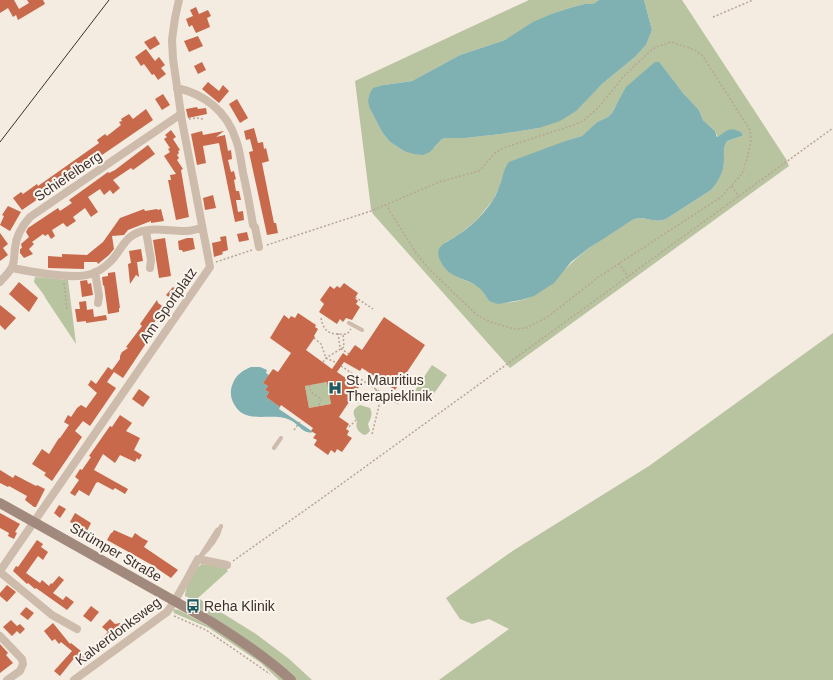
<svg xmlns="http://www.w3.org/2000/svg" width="833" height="680" font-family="Arial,sans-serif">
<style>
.green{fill:#b8c4a0;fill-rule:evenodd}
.water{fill:#7fb0b2}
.building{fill:#c8694b;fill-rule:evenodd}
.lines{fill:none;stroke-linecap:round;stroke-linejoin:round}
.path{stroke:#b9a596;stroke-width:1.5;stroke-dasharray:2 2;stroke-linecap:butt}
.lane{stroke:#cdbbac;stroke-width:4}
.street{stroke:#cdbbac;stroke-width:8}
.secondary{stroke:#a18a7d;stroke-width:10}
.tram{stroke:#3b302b;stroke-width:1}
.labels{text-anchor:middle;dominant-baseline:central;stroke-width:4;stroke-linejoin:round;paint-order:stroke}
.street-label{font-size:14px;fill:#3b302b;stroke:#fbf5ee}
.poi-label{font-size:14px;fill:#3b302b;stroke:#fbf5ee;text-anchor:start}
</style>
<rect width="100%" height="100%" fill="#f4ebe1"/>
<path class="green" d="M529 0H599L593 4H585L573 7 554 13 505 40 460 55 412 81 384 85 370 109 382 132 390 142 404 151 434 148 442 139 446 138H465L501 134 539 128 588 97 602 84 635 57 646 45 652 30 644 0H682L786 159 789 166 510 368 373 214 371 209 355 81ZM659 63 683 93 699 110 703 120 715 131 718 137 742 136 727 141C723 149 724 151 724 160 724 171 718 182 711 190L666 219C654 224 647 216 634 219 619 229 602 238 588 249 562 268 546 297 513 302 504 303 498 303 489 301L480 287 458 277 445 268 439 256 446 242 457 236 477 220 493 200 499 188 506 166 568 140 582 136 597 122 608 117 612 113 615 107Z
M35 277 68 280 76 344 46 299 44 295 34 282Z
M833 333V680H439L509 629 489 619 472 624 460 619 446 598 514 550 649 466Z
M432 365 447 375 428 402 414 392Z
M327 382 331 404 309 408 305 386Z
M360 405 370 408C373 414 371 418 368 424L370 431 367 434 364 435C358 431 355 428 357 421 352 414 352 409 360 405Z
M202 564 225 567 228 571 198 598 256 634 288 658 312 680H296C264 649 227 625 188 602L195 600 185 596C186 586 193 569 202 564Z
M173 609 179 610 236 641 284 680H279L261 663 209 628 174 613Z"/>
<path class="water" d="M599 0H644L652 30 646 45 635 57 602 84 576 111 560 121 539 128 501 134 465 138H446L442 139 430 152 423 155 414 154 404 151 390 142 382 132 370 109 368 101 370 93 373 88 384 85 412 81 460 55 505 40 533 22 554 13 573 7 585 4H593Z
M655 62H659L683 93 699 110 703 120 715 131 717 137C727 131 730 125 742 133V136L727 141C723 149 724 151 724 160 724 172 718 182 711 190L666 219C654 224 647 216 634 219L589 248 571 262 554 283 534 296 521 300 498 304 489 301C486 297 483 290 478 287 468 279 452 278 444 267 430 246 444 245 458 235 464 231 471 225 477 220 486 210 495 200 499 187 503 178 503 169 509 162L568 140 582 136 597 122 608 117 612 113 626 87Z
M251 367H260L267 370 266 373 269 375 263 383 268 386 265 390 269 392 266 397 280 407 279 409 313 432C303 435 299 424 290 420 272 411 245 426 234 404 230 397 230 390 233 383 236 375 243 370 251 367Z"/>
<path class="building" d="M0 0H14L19 9 29 3 27 0H43L45 4 18 20 16 15 13 17 8 8 0 13Z
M196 7 199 14 208 10 211 16 207 18 210 27 196 33 192 25 189 27 186 19 193 16 190 10Z
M155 36 160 44 150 50 144 42Z
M198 36 203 46 189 52 184 41Z
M146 49 155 61 159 57 165 65 161 68 166 74 158 80 154 74 152 75 144 64 141 66 135 57Z
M202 62 206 70 198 74 194 66Z
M208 82 219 91 223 85 229 91 219 103 202 89Z
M163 94 170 105 162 110 155 99Z
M237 99 248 118 240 123 229 104Z
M197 107 198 109 206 108 207 114 188 118 186 109Z
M146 109 153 120 22 210 13 198 21 192 23 194 37 184 38 186 99 143 97 140 105 134 107 136 121 125 119 122 122 121 121 119 129 114 133 119Z
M254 128 258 143 263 142 264 149 266 148 269 161 262 163 274 223H276L278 233 267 235 249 152 253 151 250 139 246 140 244 131Z
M171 130 176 137 173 139 180 150 178 151 179 153 177 155 179 158 177 160 183 169 181 170 189 217 176 220 168 180H171L170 175 176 174 164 156 170 152 168 149 170 148 164 139 167 137 165 135Z
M202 131 203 135 224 131 216 137 225 135 228 151 231 150 232 159 228 160 231 172 234 171 236 179 234 180 236 191H239L241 200H236L238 212 243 211 244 220 235 222 219 143 203 146 206 163 197 165 191 134Z
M148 145 155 154 133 170 131 168 113 180 120 188 113 194 110 190 104 195 100 189 88 197 98 212 91 217 85 208 73 217 76 221 67 227 63 223 52 230 55 236 51 239 48 234 45 236 43 234 32 242 34 244 29 249 33 254 24 258 20 253V249L22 248 21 244 29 237 26 232 28 228 58 208 60 211 72 203 69 200 108 172 109 173 115 170Z
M213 195 216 208 205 210 203 198Z
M8 206 21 212 10 231 0 225 4 216 2 215Z
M144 209 145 211 157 209 158 210 161 209 164 221 151 223V221L128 230 124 235 112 236 114 249 109 255 98 264 97 262H84V269L48 268V256L62 257V254L87 255 103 242 120 218Z
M247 232 249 240 239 242 237 234Z
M0 233 8 244 3 248 8 255 0 261Z
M226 236 228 250 222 252 223 254 214 257 212 243 221 241 220 237Z
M165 238 171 276 159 278 153 240Z
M187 238H193L195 249 183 252 182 250H179L178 241Z
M141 249 143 261 132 263 137 262 139 277 136 275 130 284 128 264 131 263 129 251Z
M115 272 120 308H119V312L108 314 104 285 103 286 102 277 108 276V273Z
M87 280 88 284 91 283 93 295 82 297 80 281Z
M19 282 38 298 29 312 9 294Z
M344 283 358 293 355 298 358 301 356 304 360 307 352 320 346 318 343 322 340 319 337 324 319 312 324 304 320 300 330 286 334 289 337 286 340 288Z
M173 287 182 293 177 299 173 296 171 299 166 295Z
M157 300 158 303 169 311 160 323 156 320 149 330 153 333 123 378 114 372 107 382 116 388 90 426 83 421 75 431 82 437 52 481 44 475 46 473 32 464 42 449 49 454 59 438H60L69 425 64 422 68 415 71 417 77 408 81 405 86 408 97 393 88 385 91 380 96 384 108 367 112 370 120 359V356L122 352 128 348 126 347 142 326 140 324Z
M86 301 87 310 93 309 94 317 106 315 107 320 86 323V321L77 322 75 309H80L79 302Z
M0 305 16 318 5 330 0 325Z
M298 313 316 325 315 327 318 329 314 336 315 337 306 350 332 369 343 353 347 356 355 345 362 350 384 317 425 345 395 390 362 368 360 371 344 362 337 372 359 387 339 417 349 424 346 429 349 431 347 435 352 438 342 452 337 449 335 453 331 450 328 455 314 445 317 440 313 438 316 434 311 431 313 428 281 405 280 407 266 397 269 392 265 390 268 386 263 383 273 369 278 372 291 353 270 338 284 315 289 319 291 316 295 318ZM327 382 331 404 309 408 305 386Z
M139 389 150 397 143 407 132 399Z
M120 415 132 423 126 431 140 438 134 450 142 455 139 460 137 458 135 462 120 455 115 463 103 454 94 470 128 489 125 494 115 488 113 490 98 482 96 483 89 496 79 490 75 496 70 493 79 480 75 477 80 469 82 470 91 457 89 456 110 426 112 427Z
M0 470 13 478 15 475 36 486 37 485 45 489 36 507H34L25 500 27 496 9 486 8 487 0 483Z
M59 505 66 509 60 518 54 513Z
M0 513 20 524 15 532 17 533 14 539 8 536 9 533 0 528Z
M75 513 91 523 87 531 70 522Z
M114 530 132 538 135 533 142 538 148 541 144 547 178 570 171 578 152 565 107 540 111 533H112Z
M37 540 43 544 41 547 48 552 43 560 38 556 26 573 40 583 42 580 49 586 51 583 52 584 59 576 64 580 53 593 63 600 66 596 74 602 67 610 36 588 35 589 28 583 27 584 13 571 16 566 18 567Z
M7 585 16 592 7 602 0 596V593Z
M91 606 99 612 91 622 83 616Z
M26 607 34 613 28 620 20 614Z
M110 619 115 624 120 623 121 629 126 627 127 633 119 635 118 631 102 648 97 643 108 632 102 627Z
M11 620 17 626 20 624 25 629 20 634 17 631 12 636 3 627Z
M53 623 70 644 71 643 87 656 82 661 76 656 60 676 54 671 72 651 61 642 59 644 55 639 52 641 44 631Z
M0 644 8 653 6 655 13 663 0 673Z"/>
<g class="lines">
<path class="path" d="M713 17 753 0
M189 119 197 118 203 119
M732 186 739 197
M267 245 371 211 439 182 479 171 495 153 503 148 574 125 583 121 598 108 624 76 647 54 656 47 671 42 695 50 702 55 750 130 751 141 747 159 742 174 721 197 600 276 546 318 526 328 514 329 491 322 478 316 428 268 416 253 386 205
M216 262 252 250
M619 263 628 277
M64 283 67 309
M355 297 373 309
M321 318C324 334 332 335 347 334L351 329
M338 333 340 348 349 354
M314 338 321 344 326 358 337 363
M323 362 326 358 344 347 343 334
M341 366 398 404
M309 385 311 392 321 399 318 407
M350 400 360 402 378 400
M349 427 356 420
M294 430 300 422
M372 434 379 406 376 389
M233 561 318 501 833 128
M192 600 202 606
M174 616 206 630 270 674"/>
<path class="lane" d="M349 323 362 330
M274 448 281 438
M201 555 217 530 221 527
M199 558C208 550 218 539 221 526"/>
<path class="street" d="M177 88C204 94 227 111 236 140 240 150 241 162 243 173 247 190 250 207 253 225L255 227 259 247
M146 231 151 260 150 268
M12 268C32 272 72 280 91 274 98 272 106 266 111 261 119 253 123 241 133 235 149 225 170 232 187 231 192 231 197 229 202 228
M95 272 99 296 98 303
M0 282C4 277 10 272 12 267 15 261 14 254 15 248 16 235 22 226 30 217L181 114
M0 571 210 267 182 121 173 59 172 40 175 18 179 0
M0 572 52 615 77 629
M0 636 22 659 23 664 20 671 7 680
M74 680 167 612C179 596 188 577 198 559L227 565"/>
<path class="secondary" d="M0 503 210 621C239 639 266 657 291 680"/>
<path class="tram" d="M0 142 109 0"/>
</g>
<defs>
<symbol id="hospital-bare" viewBox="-9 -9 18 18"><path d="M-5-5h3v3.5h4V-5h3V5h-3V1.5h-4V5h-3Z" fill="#1f5a5e" stroke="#fbf5ee" stroke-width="2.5" paint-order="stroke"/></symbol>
<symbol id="bus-bare" viewBox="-9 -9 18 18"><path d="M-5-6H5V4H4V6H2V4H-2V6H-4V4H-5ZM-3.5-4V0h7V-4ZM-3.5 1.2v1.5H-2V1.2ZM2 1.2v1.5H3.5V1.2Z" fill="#1f5a5e" stroke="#fbf5ee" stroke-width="2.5" paint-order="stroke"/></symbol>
</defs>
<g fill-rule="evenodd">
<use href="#hospital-bare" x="325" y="378" width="20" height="20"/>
<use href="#bus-bare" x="183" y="596" width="20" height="20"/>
</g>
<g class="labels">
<g class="street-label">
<text transform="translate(68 176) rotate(-34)">Schiefelberg</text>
<text transform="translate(168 305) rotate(-55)">Am Sportplatz</text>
<text transform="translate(116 552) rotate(30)">Strümper Straße</text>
<text transform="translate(118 631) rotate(-37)">Kalverdonksweg</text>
</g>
<g class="poi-label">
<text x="346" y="380">St. Mauritius<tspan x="346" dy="16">Therapieklinik</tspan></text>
<text x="204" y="606">Reha Klinik</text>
</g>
</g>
</svg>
